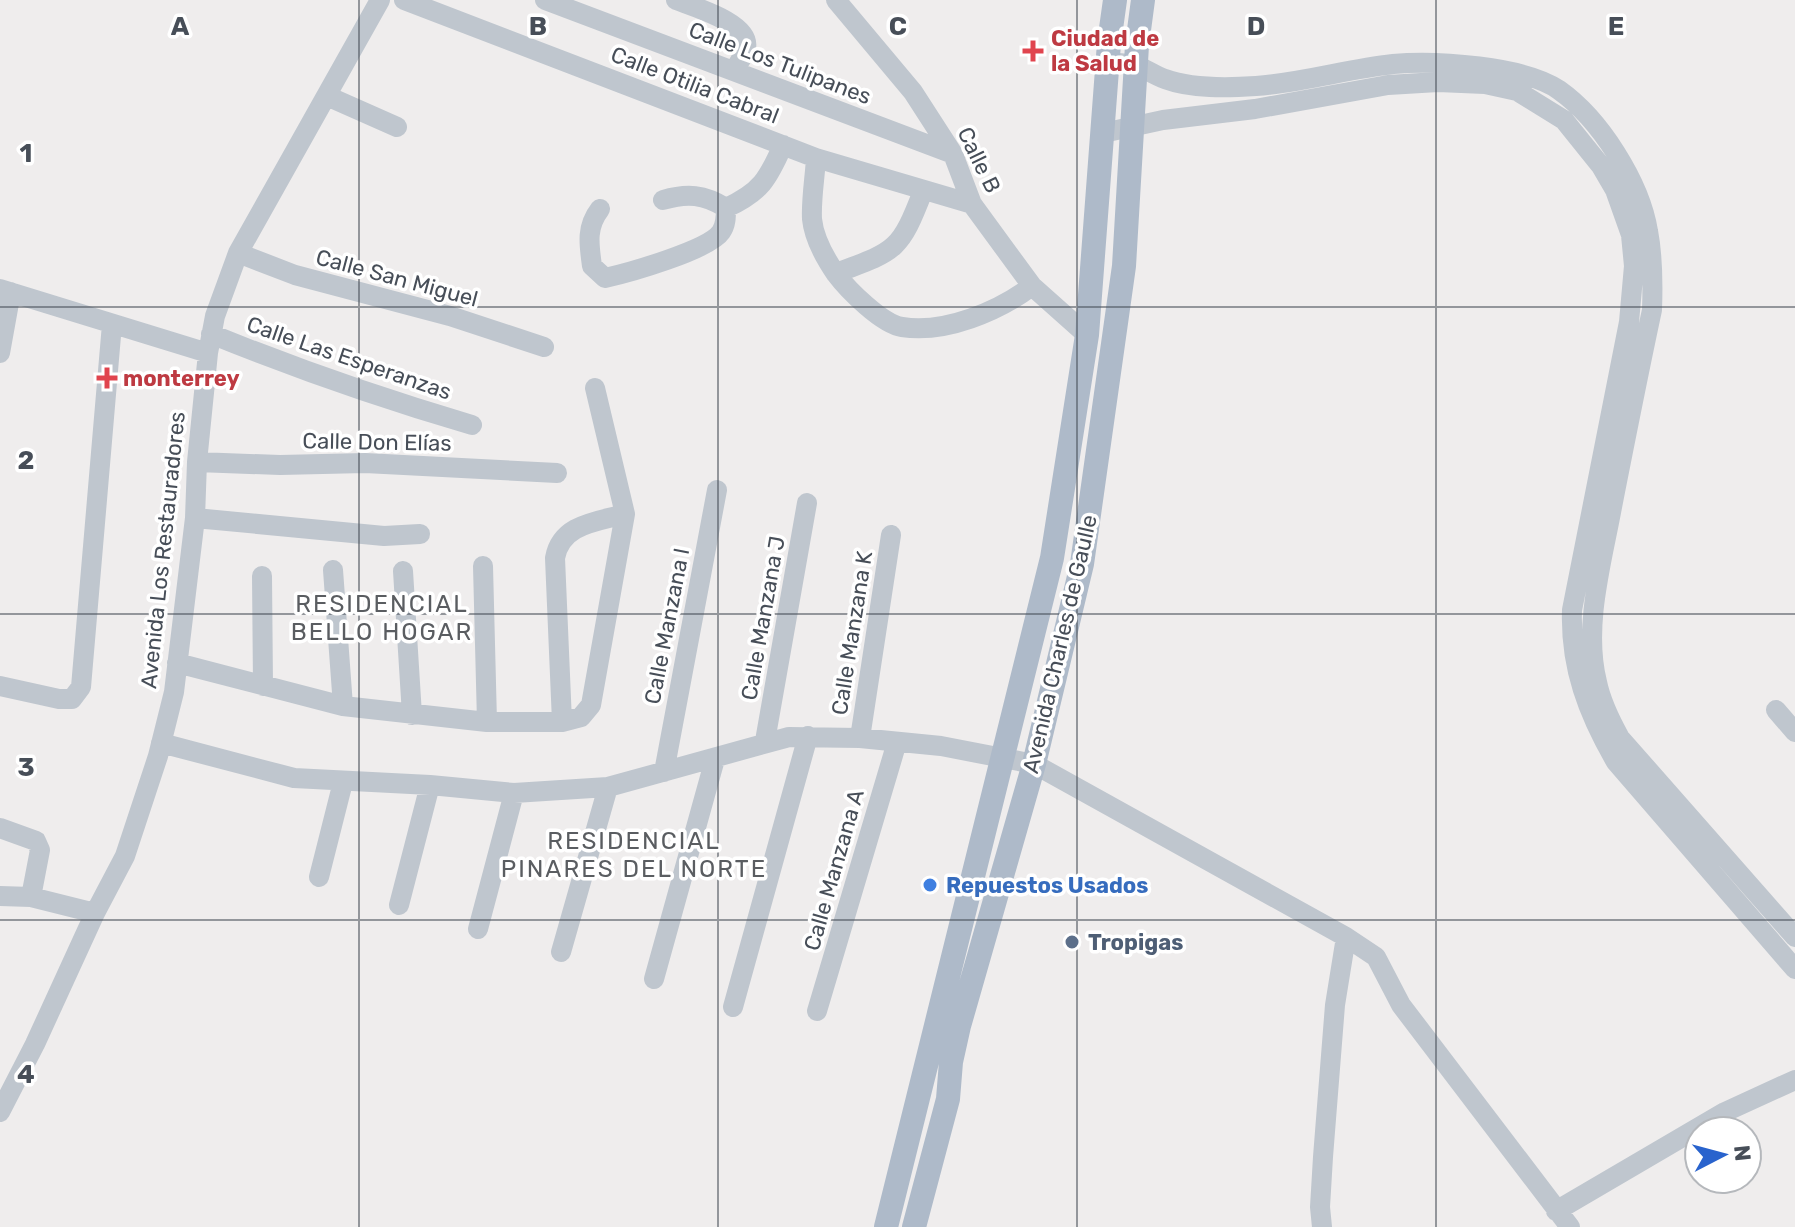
<svg xmlns="http://www.w3.org/2000/svg" width="1795" height="1227" font-family="Rubik,sans-serif">
<style>
.lines{fill:none;stroke-linecap:round;stroke-linejoin:round}
.minor{stroke:#bfc6ce;stroke-width:20}
.major{stroke:#aebac9;stroke-width:24}
.grid{fill:none;stroke:#474e58;stroke-width:2;stroke-opacity:0.55}
.health-dot{fill:#e0444e;stroke:#fff;stroke-width:3}
.shop-dot{fill:#3f7fe0;stroke:#fff;stroke-width:3}
.service-dot{fill:#5c6f8a;stroke:#fff;stroke-width:3}
.labels{text-anchor:middle;dominant-baseline:central;stroke-width:7;stroke-linejoin:round;paint-order:stroke}
.health-label{font-size:22px;font-weight:bold;fill:#be3a42;stroke:#fff;text-anchor:start}
.street-label{font-size:22px;fill:#474e58;stroke:#fff}
.shop-label{font-size:22px;font-weight:bold;fill:#366cbe;stroke:#fff;text-anchor:start}
.service-label{font-size:22px;font-weight:bold;fill:#4e5e75;stroke:#fff;text-anchor:start}
.neighbourhood-label{font-size:24px;letter-spacing:2px;fill:#5a5d61;stroke:#fff}
.grid-label{font-size:26px;text-anchor:middle;font-weight:bold;fill:#474e58;stroke:#fff;stroke-width:7;stroke-linejoin:round;paint-order:stroke}
</style>
<rect width="100%" height="100%" fill="#efeded"/>
<g class="lines">
<path class="minor" d="M404 0 816 158 972 204
M545 0 953 154
M676 0C694 7 751 23 746 48 744 56 737 65 734 71
M836 0 913 92 953 154 972 204 1032 286 1087 335
M1108 62C1118 63 1129 63 1138 66 1147 70 1156 76 1165 79 1192 89 1227 88 1256 86 1302 83 1347 69 1393 64 1435 60 1525 66 1559 90 1600 119 1640 182 1648 231 1653 257 1653 283 1652 310 1638 375 1625 441 1612 507 1602 562 1583 626 1597 682 1601 702 1610 720 1620 738L1795 937
M327 96 397 127
M1103 133 1163 120 1255 109 1388 85 1438 82 1485 84 1517 91 1564 120 1601 166 1615 190 1631 235 1634 266 1629 322 1572 610C1570 667 1588 714 1616 762L1795 969
M816 158C815 177 811 199 812 219 814 239 825 258 836 274 848 290 882 324 902 327 945 334 999 311 1032 286
M663 200C687 193 704 194 726 208
M600 209C586 227 589 244 592 266L605 278C628 273 709 250 721 232 726 225 726 217 726 208 761 192 768 179 783 145
M238 253 295 275 450 316 544 347
M836 273C896 251 900 251 923 191
M0 289 208 353
M211 334C297 369 383 399 472 425
M0 353 11 292
M197 462 280 465 365 463 557 473
M195 518 384 536 420 534
M483 566 487 722
M333 570 343 706
M403 571 412 715
M262 576 263 686
M177 663 343 706 487 722H562L581 717 591 705 625 514 595 388
M0 686 59 699H72L81 687 112 324
M1776 710 1795 732
M562 722 555 558C561 524 596 522 625 514
M860 738 891 535
M765 741 807 503
M161 743 294 778 430 785 514 793 608 787 789 737 860 738 941 746 1034 764 1346 937 1376 957 1401 1005 1570 1227
M664 772 717 490
M0 828 36 841 40 850 31 897
M319 877 343 782
M0 896 31 897 95 913
M399 905 430 785
M478 929 514 793
M561 952 608 787
M654 979 715 759
M733 1007 808 736
M817 1011 897 742
M0 1112 35 1044 95 913 125 856 158 756 174 692 195 518 197 462 208 353 215 316 238 253 380 0
M1556 1211 1725 1112 1795 1080
M1322 1227 1320 1207 1323 1157 1335 1005 1346 937"/>
<path class="major" d="M886 1227 1052 558 1087 335 1109 43 1115 0
M914 1227 948 1099 951 1062 959 1026 1034 764 1082 564 1124 266 1137 45 1143 0"/>
</g>
<path class="grid" d="M359 0V1227M718 0V1227M1077 0V1227M1436 0V1227M0 307H1795M0 614H1795M0 920H1795"/>
<g class="health-dot">
<path d="M1029 39h8v8h8v8h-8v8h-8v-8h-8v-8h8z"/>
<path d="M103 366h8v8h8v8h-8v8h-8v-8h-8v-8h8z"/>
</g>
<circle class="shop-dot" cx="930" cy="885" r="8"/>
<circle class="service-dot" cx="1072" cy="942" r="8"/>
<g class="labels">
<g class="health-label">
<text x="1051" y="38">Ciudad de<tspan x="1051" dy="25">la Salud</tspan></text>
<text x="123" y="378">monterrey</text>
</g>
<g class="street-label">
<text transform="translate(780 63) rotate(21)">Calle Los Tulipanes</text>
<text transform="translate(695 85) rotate(21)">Calle Otilia Cabral</text>
<text transform="translate(979 160) rotate(64)">Calle B</text>
<text transform="translate(397 278) rotate(15)">Calle San Miguel</text>
<text transform="translate(349 358) rotate(19)">Calle Las Esperanzas</text>
<text transform="translate(377 442) rotate(1)">Calle Don Elías</text>
<text transform="translate(163 550) rotate(-84)">Avenida Los Restauradores</text>
<text transform="translate(763 618) rotate(-80)">Calle Manzana J</text>
<text transform="translate(667 626) rotate(-79)">Calle Manzana I</text>
<text transform="translate(852 633) rotate(-81)">Calle Manzana K</text>
<text transform="translate(1060 644) rotate(-77)">Avenida Charles de Gaulle</text>
<text transform="translate(834 870) rotate(-74)">Calle Manzana A</text>
</g>
<g class="shop-label">
<text x="946" y="885">Repuestos Usados</text>
</g>
<g class="service-label">
<text x="1088" y="942">Tropigas</text>
</g>
<g class="neighbourhood-label">
<text x="382" y="604">RESIDENCIAL<tspan x="382" dy="28">BELLO HOGAR</tspan></text>
<text x="634" y="841">RESIDENCIAL<tspan x="634" dy="28">PINARES DEL NORTE</tspan></text>
</g>
</g>
<g class="grid-label">
<text x="180" y="35">A</text>
<text x="538" y="35">B</text>
<text x="898" y="35">C</text>
<text x="1256" y="35">D</text>
<text x="1616" y="35">E</text>
<text x="26" y="162">1</text>
<text x="26" y="469">2</text>
<text x="26" y="776">3</text>
<text x="26" y="1083">4</text>
</g>
<g transform="translate(1723 1155) rotate(84)"><circle r="38" fill="#ffffff" stroke="#b5b8bc" stroke-width="2"/>
<path d="M0-6L14 30L0 20L-14 30Z" fill="#2963cd"/>
<text y="-12" font-size="22" font-weight="bold" text-anchor="middle" fill="#474e58">N</text>
</g>
</svg>
